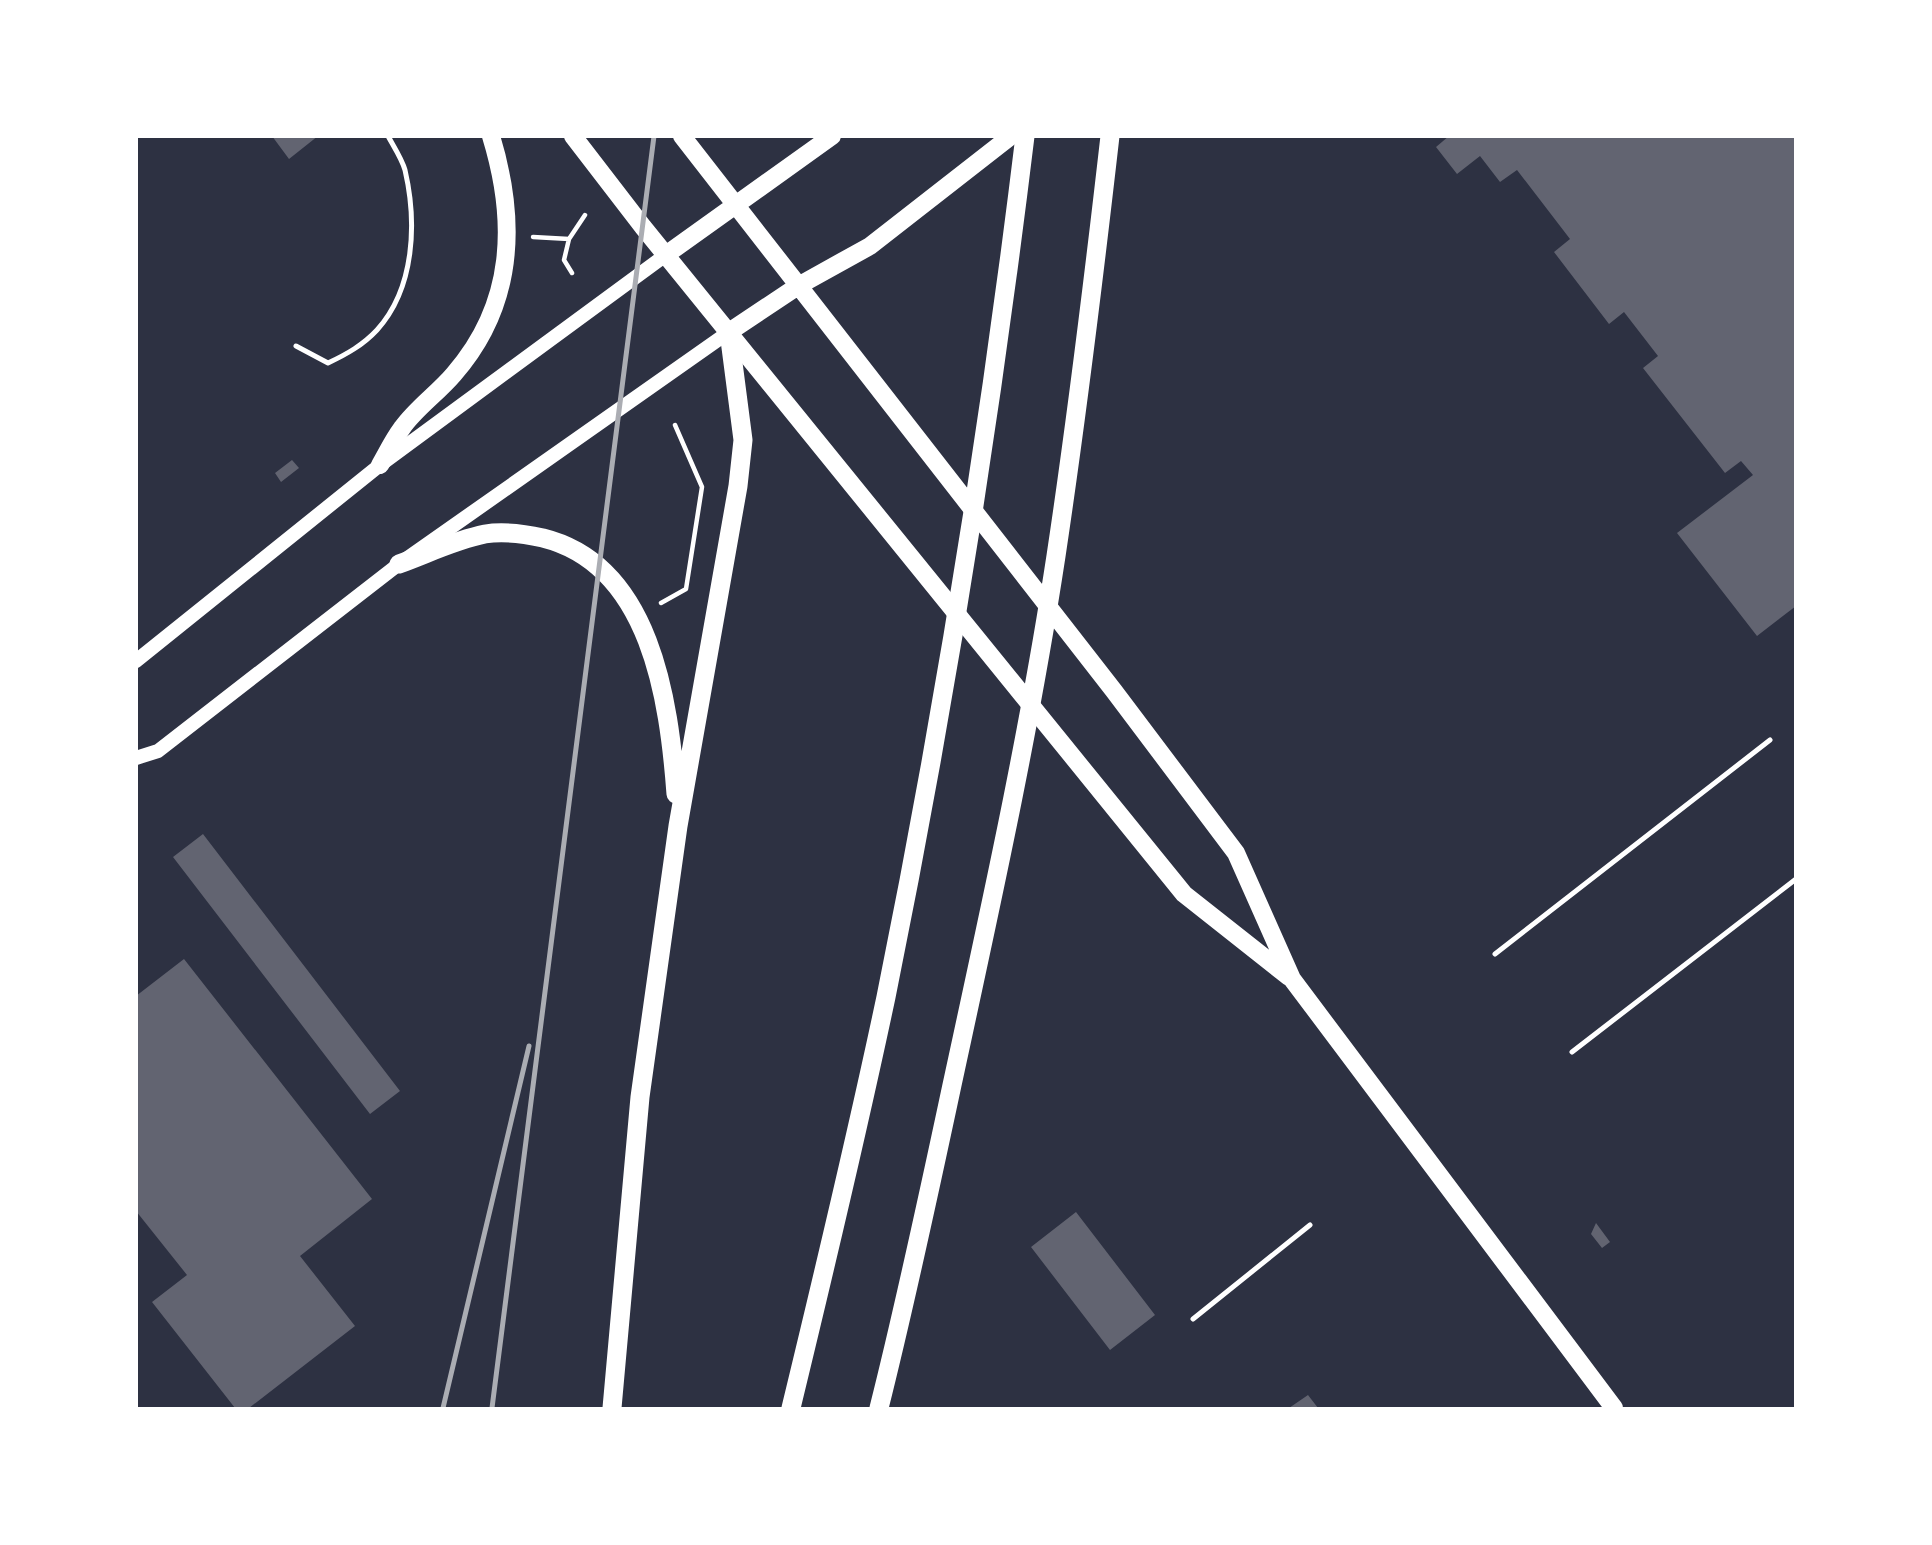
<svg xmlns="http://www.w3.org/2000/svg" width="1932" height="1545" font-family="Ubuntu,sans-serif">
<style>
.building{fill:#626471}
.lines{fill:none;stroke-linecap:round;stroke-linejoin:round}
.path{stroke:#fff;stroke-width:4.5}
.service{stroke:#fff;stroke-width:5}
.secondary{stroke:#fff;stroke-width:14}
.primary{stroke:#fff;stroke-width:18}
.trunk{stroke:#fff;stroke-width:19}
.rail{stroke:#abadb3;stroke-width:5}
</style>
<rect width="100%" height="100%" fill="#2d3142"/>
<path class="building" d="M272 136H318L289 159Z
M1449 136H1796V606L1757 636 1677 533 1753 475 1741 461 1725 473 1643 368 1658 356 1624 312 1609 324 1554 252 1570 239 1517 170 1500 182 1480 156 1457 174 1436 147Z
M292 460 299 468 281 482 275 473Z
M203 834 400 1091 370 1114 173 857Z
M184 959 372 1199 300 1256 355 1326 249 1408H235L152 1302 187 1275 136 1211V996Z
M1076 1212 1155 1315 1110 1350 1031 1247Z
M1596 1223 1610 1242 1602 1248 1591 1234Z
M1308 1395 1318 1408H1289Z"/>
<g class="lines">
<path class="path" d="M533 237 569 239
M572 273 564 260 569 239 585 215
M661 603 686 589 702 487 675 425"/>
<path class="service" d="M296 346 328 363C347 354 363 345 377 330 415 288 417 222 405 170 402 159 394 147 388 136
M1495 954 1770 740
M1572 1052 1796 879
M1193 1319 1310 1225"/>
<path class="secondary" d="M136 661 380 465 667 254
M136 758 158 751 399 564 729 332"/>
<path class="primary" d="M573 136 643 227 1184 894 1289 977
M682 136 1114 691 1236 853 1292 979 1614 1408
M667 254 832 136
M729 332 798 286 870 246 1011 136
M380 465C387 453 393 440 402 428 416 408 438 393 454 374 515 304 517 221 491 136"/>
<path class="trunk" d="M399 564C427 554 455 540 485 534 503 531 525 534 543 538 651 565 669 700 676 794
M612 1408 640 1097 678 826 738 486 743 440 729 332
M791 1408C824 1272 857 1134 886 997 944 712 990 425 1025 136
M879 1408C906 1301 929 1193 952 1085 990 909 1029 734 1056 556 1077 416 1094 276 1110 136"/>
<path class="rail" d="M443 1408 529 1046
M492 1408 654 136"/>
</g>
<rect width="1932" height="1545" fill="none" stroke="#ffffff" stroke-width="276"/>
</svg>
